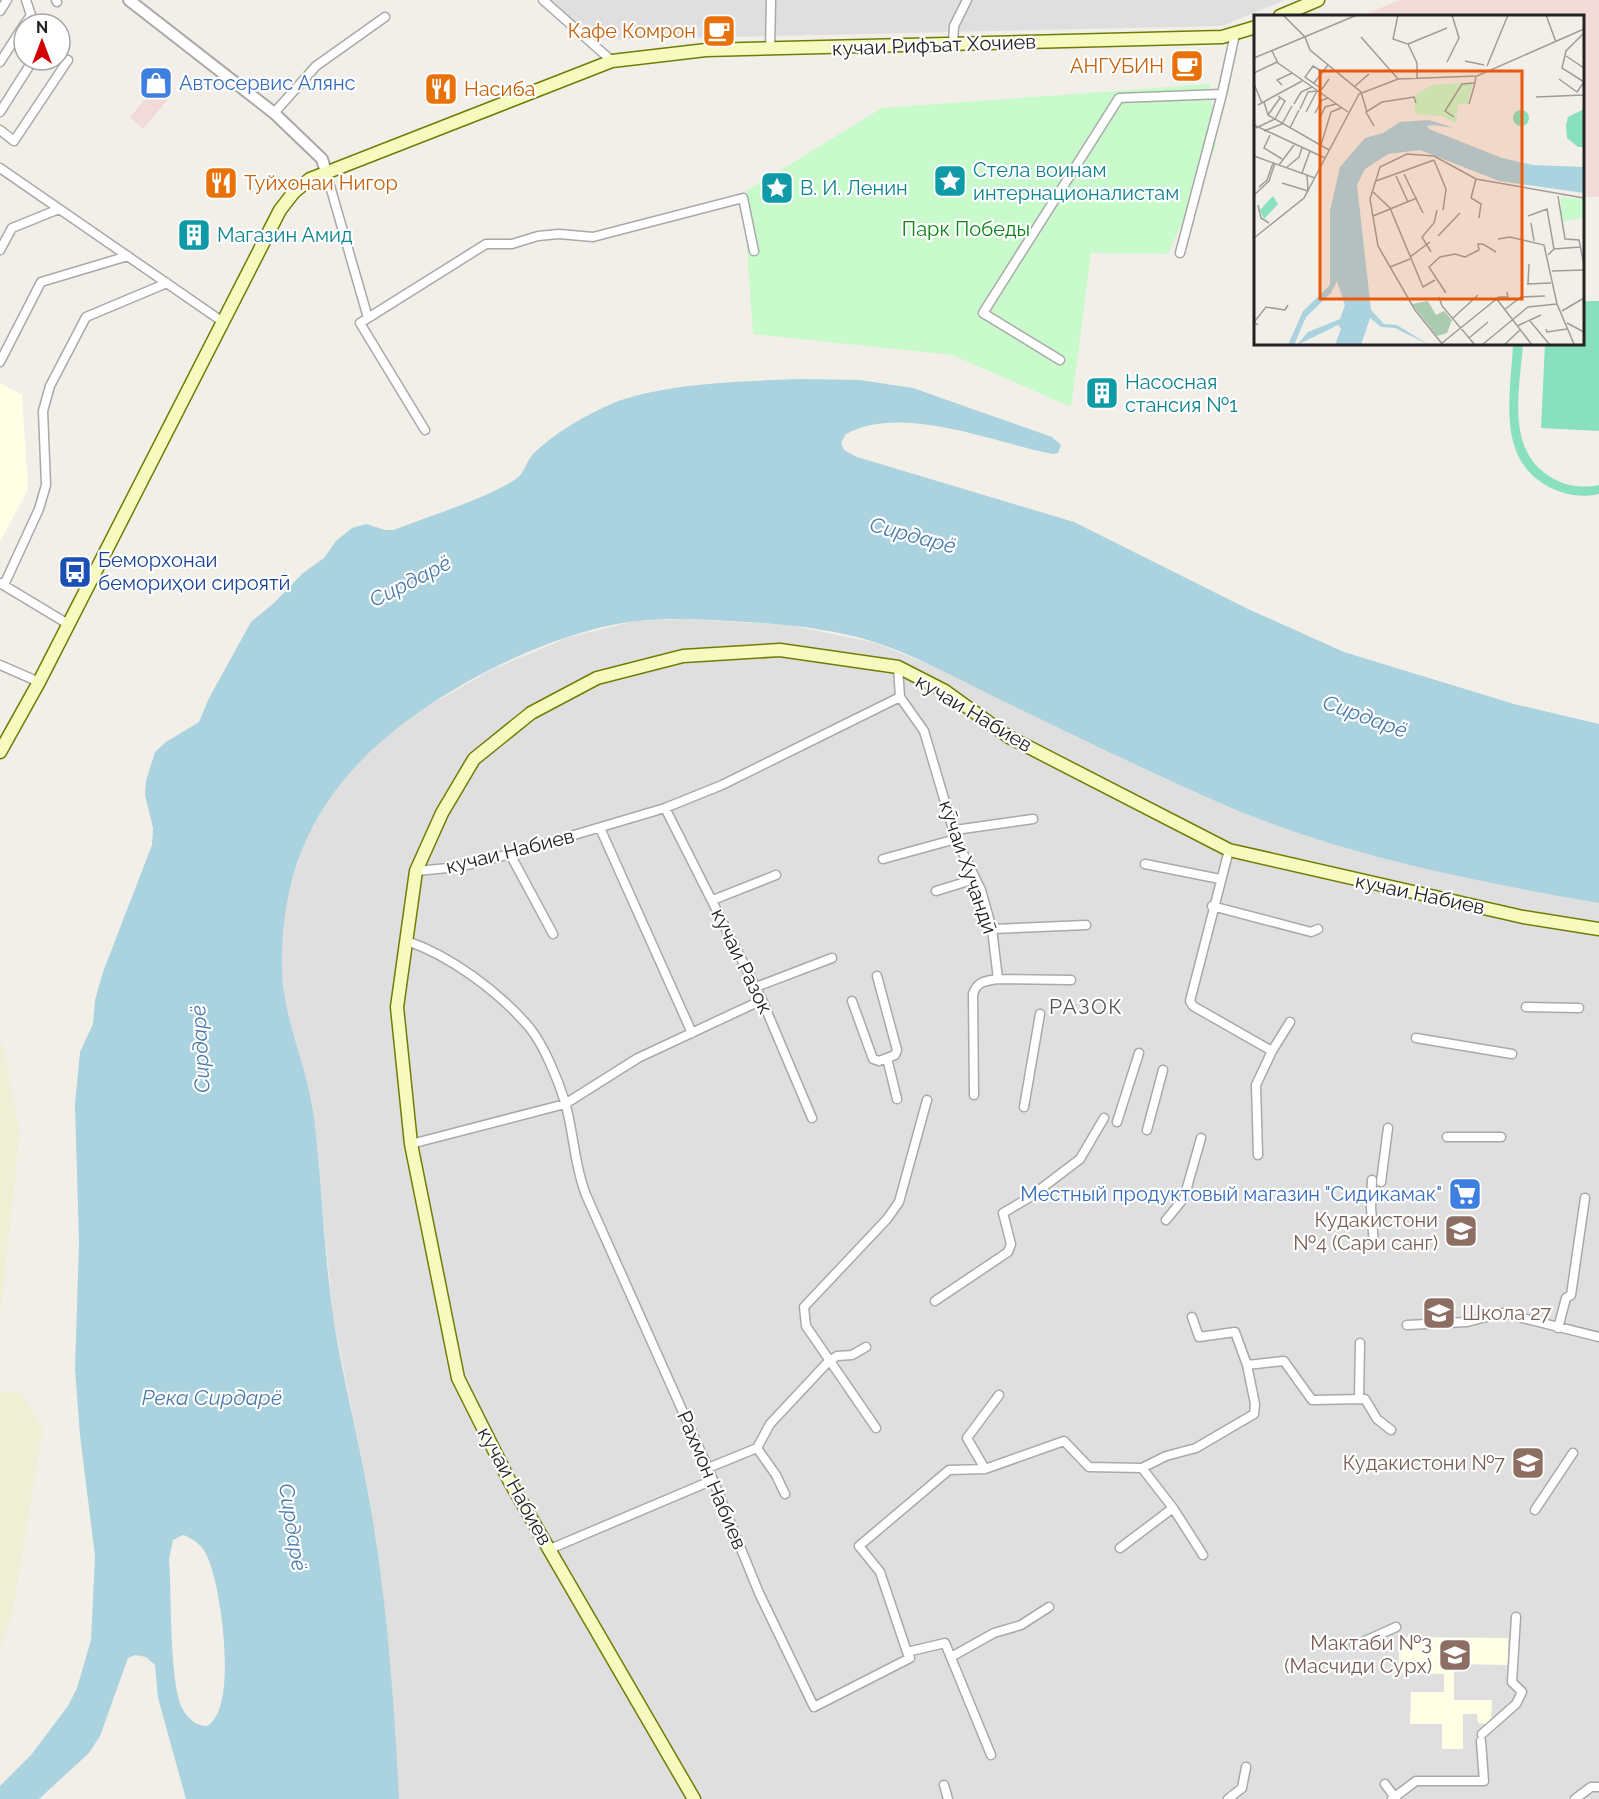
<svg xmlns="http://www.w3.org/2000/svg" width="1599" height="1799" font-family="Raleway,sans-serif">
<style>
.residential{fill:#e0dfdf}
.commercial{fill:#f2dad9}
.education{fill:#ffffe5}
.farmland{fill:#eef0d5}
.park{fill:#c8facc}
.pitch{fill:#88e0be}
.water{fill:#aad3df;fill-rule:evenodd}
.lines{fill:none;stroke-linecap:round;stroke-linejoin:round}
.minor-casing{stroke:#a9a9a9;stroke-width:11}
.tertiary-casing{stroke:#a9a9a9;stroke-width:14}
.secondary-casing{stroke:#707d05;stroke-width:15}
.minor{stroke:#fff;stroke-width:8}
.tertiary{stroke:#fff;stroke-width:10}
.secondary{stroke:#f7fabf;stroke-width:12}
.labels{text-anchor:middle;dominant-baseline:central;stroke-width:4.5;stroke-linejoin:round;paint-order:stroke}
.food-label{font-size:20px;fill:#c56008;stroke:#fff;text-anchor:end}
.street-label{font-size:20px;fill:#222;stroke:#fff}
.shop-label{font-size:20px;fill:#366cbe;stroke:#fff;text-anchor:start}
.culture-label{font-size:20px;fill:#0d838f;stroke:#fff;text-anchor:start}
.park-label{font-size:20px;fill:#0c8416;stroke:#fff}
.transit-label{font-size:20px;fill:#164399;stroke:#fff;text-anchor:start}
.education-label{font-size:20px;fill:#785e54;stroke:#fff;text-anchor:end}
.water-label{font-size:21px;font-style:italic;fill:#4a7aab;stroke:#fff}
.neighbourhood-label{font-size:21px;letter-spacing:1.5px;fill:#555;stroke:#fff}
.inset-road{fill:none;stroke:#9f9d99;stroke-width:1.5}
.view{fill:#e8590c;fill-opacity:0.15;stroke:#e8590c;stroke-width:3}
.inset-edge{fill:none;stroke:#222;stroke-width:3}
</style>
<rect width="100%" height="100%" fill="#f2efe9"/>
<path class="residential" d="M550 0H1285L1222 26 596 40Z
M682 619 789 625 875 643 931 665 1147 770 1230 807 1285 828 1416 866 1599 903V1799H399L383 1608 368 1490 333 1316 312 1102 285 1004 282 973V931L287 894 309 830 329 796 351 768 383 738 421 710 493 669 567 638 635 621Z"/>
<path class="commercial" d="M1400 0H1599V197H1583L1582 16H1361Z
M156 86 170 97 143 129 130 117Z"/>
<path class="education" d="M0 383 22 395 28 489 0 542Z
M1528 1450 1541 1463 1528 1477 1514 1463Z
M1399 1637 1508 1638V1665L1454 1664V1700H1492L1491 1724 1478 1723 1477 1714H1463V1749H1442V1724H1410L1411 1692H1444V1674L1399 1673Z"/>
<path class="farmland" d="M0 1041 3 1046 20 1132 0 1319Z
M0 1392H20L43 1428 13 1611 0 1648Z"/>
<path class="park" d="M1210 84 1216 146 1168 254 1091 253 1071 407 952 355 753 334 743 193 882 108Z"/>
<path class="pitch" d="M1583 301H1599V431L1541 428 1545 344H1582Z
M1513 344H1523C1520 389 1504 453 1554 479 1568 487 1584 488 1599 485V494C1582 498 1565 495 1549 487 1495 459 1511 393 1513 344Z"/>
<path class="water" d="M800 379 860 380 913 388 1052 437 1061 445 1058 453 1053 454C995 443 901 403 846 434L841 443 844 450 857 457 1074 522 1248 609 1344 652 1514 704 1599 724V903C1473 881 1344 856 1227 806 1149 772 1073 735 997 698 958 679 919 657 877 643 835 629 790 625 747 622 711 620 674 617 638 621 565 628 466 676 408 720 323 783 281 859 282 966 282 1019 308 1066 314 1118 322 1186 324 1255 334 1322 343 1378 357 1432 367 1487 386 1589 394 1696 399 1799H186L158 1698 155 1665 146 1657 135 1655 128 1658 100 1736 89 1753 39 1799H0V1786L31 1755 68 1706 77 1688 91 1640 95 1556 80 1435 75 1369 79 1242 75 1105 80 1052 93 1024 95 1000 103 972 152 845 153 828 145 795 146 781 155 752 166 742 199 722 209 698 251 622 274 603 303 573 324 558 336 541 352 528 366 524 385 530H394C431 515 483 500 516 479 525 473 526 461 534 453 555 433 584 416 611 404 659 383 747 381 800 379ZM183 1535C193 1538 203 1546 207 1556 221 1584 239 1709 207 1726 196 1726 187 1718 182 1708 169 1679 172 1595 169 1559L173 1540Z"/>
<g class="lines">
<defs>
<path id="minor" d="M56 0 57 2
M543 0 612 61
M0 11 7 0
M25 24 31 15 26 0
M953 44 954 26 967 0
M770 50 771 0
M0 62 24 25
M0 112 33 60
M274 113 316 66 385 17
M0 130 14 141 68 60
M0 168 223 322
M326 172 368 318
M0 250 12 228 59 209
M1180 253 1222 94
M1060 360 983 313 1119 98 1222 94 1235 34
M0 362 41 282 128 256
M425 430 360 323 486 244H512L538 236 559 234 593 237 743 198 754 251
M0 583 68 624
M4 585 39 509 46 485 43 411 50 386 86 317 167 283
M0 665 39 682
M898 667 900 697 924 731 956 839 981 890 992 929 998 979C986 981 977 981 973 994L974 1095
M665 808 762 1000 812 1118
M600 828 692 1033
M955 830 1033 819
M1229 850 1190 1001 1193 1006 1272 1051 1256 1085 1258 1155
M510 854 553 934
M883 859 956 839
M1145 864 1220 879
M416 871 459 867 510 854 665 808 722 785 900 697
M936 891 975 879
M713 900 776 875
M1212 906 1311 932 1318 929
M992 929 1086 925
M407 941C451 956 499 992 529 1027 544 1045 558 1080 565 1102 574 1133 574 1165 586 1195L708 1468 759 1593 814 1707 910 1658 907 1652
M877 976 897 1050 895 1055 887 1058
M998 979 1071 980
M756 987 832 958
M852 1001 873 1059 879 1061 887 1058 897 1099
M1526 1007 1579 1008
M1416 1038 1512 1054
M1272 1051 1290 1022
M1024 1107 1040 1014
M1117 1122 1139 1053
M1147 1130 1163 1070
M1447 1137H1501
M411 1144 565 1104 638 1058 762 1000
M1372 1180 1371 1208 1374 1244
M1381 1182 1388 1128
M1166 1220 1184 1198 1201 1138
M935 1301 1008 1252 1011 1244 1003 1213 1030 1197 1080 1159 1104 1118
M1192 1317 1199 1337 1235 1332 1247 1365
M1407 1325 1467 1322 1502 1313 1599 1337
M1558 1328 1566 1298 1571 1295 1585 1198
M1359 1399 1360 1343
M876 1428 806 1326 804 1307 887 1219 899 1202 927 1100
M757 1448 776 1475 785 1494
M708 1468 757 1448 770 1424 828 1362 837 1356 852 1355 866 1347
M985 1469 967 1438 999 1395
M1173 1508 1203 1555
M1535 1510 1573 1453
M1120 1548 1173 1508 1142 1468
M550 1549 713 1480
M1354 1646 1396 1627
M951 1657 994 1633 1021 1625 1049 1607
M1482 1734 1516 1704 1522 1692 1512 1682 1516 1617
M991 1755 945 1643 907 1652 880 1572 859 1546 949 1470 985 1469 1064 1441 1089 1467 1142 1468 1166 1456 1196 1448 1254 1414 1255 1404 1247 1365 1284 1361 1312 1400 1365 1399 1377 1419 1391 1430
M1385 1784 1396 1799
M944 1785 948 1799
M1228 1799 1242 1788 1246 1767
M1392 1799 1416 1781H1484L1481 1741
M1575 1799 1591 1787H1599"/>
<path id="tertiary" d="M129 0 274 113 322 159 326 172"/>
<path id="secondary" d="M1280 16 1318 0
M0 752 39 682 280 210 294 192 310 179 612 61 706 50 1222 37 1256 27
M694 1799 510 1482 458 1378 411 1144 397 1007 416 871 442 813 474 759 531 713 597 678 683 656 780 650 898 667 945 691 1009 737 1229 850 1523 917 1599 929"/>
</defs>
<use href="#minor" class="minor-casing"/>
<use href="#tertiary" class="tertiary-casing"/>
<use href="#secondary" class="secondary-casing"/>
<use href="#minor" class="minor"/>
<use href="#tertiary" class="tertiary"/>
<use href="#secondary" class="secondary"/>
</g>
<defs>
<symbol id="cafe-square" viewBox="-11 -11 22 22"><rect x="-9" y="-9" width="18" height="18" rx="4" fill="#e8710a" stroke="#fff"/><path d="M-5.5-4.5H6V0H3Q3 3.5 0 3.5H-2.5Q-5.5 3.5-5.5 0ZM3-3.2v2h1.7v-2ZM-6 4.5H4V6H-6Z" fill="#fff"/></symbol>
<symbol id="shop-square" viewBox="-11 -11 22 22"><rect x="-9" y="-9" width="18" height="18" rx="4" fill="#3f7fe0" stroke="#fff"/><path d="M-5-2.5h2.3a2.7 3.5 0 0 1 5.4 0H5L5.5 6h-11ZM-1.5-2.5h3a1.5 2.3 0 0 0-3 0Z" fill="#fff"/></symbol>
<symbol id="restaurant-square" viewBox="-11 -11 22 22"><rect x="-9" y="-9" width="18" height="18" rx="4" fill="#e8710a" stroke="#fff"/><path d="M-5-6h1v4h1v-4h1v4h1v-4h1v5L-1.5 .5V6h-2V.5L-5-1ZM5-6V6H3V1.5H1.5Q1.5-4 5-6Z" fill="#fff"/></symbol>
<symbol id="sight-square" viewBox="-11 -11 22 22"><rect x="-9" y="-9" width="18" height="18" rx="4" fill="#0f9aa8" stroke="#fff"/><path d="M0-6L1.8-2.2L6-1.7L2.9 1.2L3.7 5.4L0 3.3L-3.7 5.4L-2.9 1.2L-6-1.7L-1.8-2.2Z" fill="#fff"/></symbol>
<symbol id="building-square" viewBox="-11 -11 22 22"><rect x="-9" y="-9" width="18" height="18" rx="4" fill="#0f9aa8" stroke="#fff"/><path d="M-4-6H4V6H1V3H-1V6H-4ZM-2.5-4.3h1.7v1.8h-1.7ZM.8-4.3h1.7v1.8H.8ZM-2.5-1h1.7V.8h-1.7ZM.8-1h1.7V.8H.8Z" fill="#fff"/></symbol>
<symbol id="bus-square" viewBox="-11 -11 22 22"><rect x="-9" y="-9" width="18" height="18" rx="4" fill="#1a4fb4" stroke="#fff"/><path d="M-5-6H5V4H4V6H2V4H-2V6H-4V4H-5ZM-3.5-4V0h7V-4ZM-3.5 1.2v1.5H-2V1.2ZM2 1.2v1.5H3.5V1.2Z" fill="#fff"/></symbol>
<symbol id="supermarket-square" viewBox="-11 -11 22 22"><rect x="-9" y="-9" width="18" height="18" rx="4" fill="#3f7fe0" stroke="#fff"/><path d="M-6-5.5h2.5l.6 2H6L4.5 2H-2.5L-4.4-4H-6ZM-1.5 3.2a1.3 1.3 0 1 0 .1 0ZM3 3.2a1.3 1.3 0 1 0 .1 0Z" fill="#fff"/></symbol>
<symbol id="school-square" viewBox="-11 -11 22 22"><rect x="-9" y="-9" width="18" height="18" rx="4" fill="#8d6e63" stroke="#fff"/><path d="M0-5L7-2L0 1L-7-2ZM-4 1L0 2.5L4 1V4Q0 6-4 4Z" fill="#fff"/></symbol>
</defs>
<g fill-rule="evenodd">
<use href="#cafe-square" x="700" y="12" width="38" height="38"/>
<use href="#cafe-square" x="1168" y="47" width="38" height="38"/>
<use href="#shop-square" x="137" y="64" width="38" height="38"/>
<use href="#restaurant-square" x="422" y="70" width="38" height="38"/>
<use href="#sight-square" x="931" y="162" width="38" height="38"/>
<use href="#restaurant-square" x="202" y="164" width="38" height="38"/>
<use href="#sight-square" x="758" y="169" width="38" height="38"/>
<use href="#building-square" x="175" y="216" width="38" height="38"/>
<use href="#building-square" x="1083" y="374" width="38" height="38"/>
<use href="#bus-square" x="56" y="553" width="38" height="38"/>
<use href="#supermarket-square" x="1446" y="1175" width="38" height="38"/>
<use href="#school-square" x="1442" y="1212" width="38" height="38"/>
<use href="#school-square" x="1420" y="1294" width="38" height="38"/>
<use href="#school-square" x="1509" y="1444" width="38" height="38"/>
<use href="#school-square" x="1436" y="1636" width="38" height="38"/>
</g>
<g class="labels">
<g class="food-label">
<text x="696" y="31">Кафе Комрон</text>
<text x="1164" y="66">АНГУБИН</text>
<text x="464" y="89" text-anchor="start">Насиба</text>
<text x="244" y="183" text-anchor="start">Туйхонаи Нигор</text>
</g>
<g class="street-label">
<text transform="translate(934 45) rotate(-2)">кучаи Рифъат Хочиев</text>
<text transform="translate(974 713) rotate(31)">кучаи Набиев</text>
<text transform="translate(510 851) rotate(-14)">кучаи Набиев</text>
<text transform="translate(968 867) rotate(71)">кӯчаи Хуҷандӣ</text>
<text transform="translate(1420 894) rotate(12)">кучаи Набиев</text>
<text transform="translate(742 961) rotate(64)">кучаи Разок</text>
<text transform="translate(712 1480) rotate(67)">Рахмон Набиев</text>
<text transform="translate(515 1486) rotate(61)">кучаи Набиев</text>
</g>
<g class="shop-label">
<text x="179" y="83">Автосервис Алянс</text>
<text x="1442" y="1194" text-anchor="end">Местный продуктовый магазин "Сидикамак"</text>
</g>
<g class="culture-label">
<text x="973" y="170">Стела воинам<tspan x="973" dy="23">интернационалистам</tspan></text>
<text x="800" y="188">В. И. Ленин</text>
<text x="217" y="235">Магазин Амид</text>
<text x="1125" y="382">Насосная<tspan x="1125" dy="23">стансия №1</tspan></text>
</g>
<g class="park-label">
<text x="966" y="229">Парк Победы</text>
</g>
<g class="transit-label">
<text x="98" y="560">Беморхонаи<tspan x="98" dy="23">бемориҳои сироятӣ</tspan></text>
</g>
<g class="education-label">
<text x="1438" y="1220">Кудакистони<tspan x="1438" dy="23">№4 (Сари санг)</tspan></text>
<text x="1462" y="1313" text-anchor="start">Школа 27</text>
<text x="1505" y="1463">Кудакистони №7</text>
<text x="1432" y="1643">Мактаби №3<tspan x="1432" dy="23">(Масчиди Сурх)</tspan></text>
</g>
<g class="water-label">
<text transform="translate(913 535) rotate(15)">Сирдарё</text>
<text transform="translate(410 581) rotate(-27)">Сирдарё</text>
<text transform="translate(1365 716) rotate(20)">Сирдарё</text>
<text transform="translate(200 1049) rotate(-93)">Сирдарё</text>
<text x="212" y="1397">Река Сирдарё</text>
<text transform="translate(293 1527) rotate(81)">Сирдарё</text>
</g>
<g class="neighbourhood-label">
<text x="1086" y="1006">РАЗОК</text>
</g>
</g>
<g transform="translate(1254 15)">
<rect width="330" height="330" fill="#f2efe9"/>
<path d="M174 286 182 300 190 296 198 305 193 318 183 321 158 289Z" fill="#aacbaf"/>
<path d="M219 67 214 89H204L202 108 187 101 161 99 160 81 178 70ZM307 182 330 184V202L307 207Z" fill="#c8facc"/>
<path d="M330 94V132H324L313 123 312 110 314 102ZM259 103a8 8 0 1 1 16 0a8 8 0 1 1-16 0ZM19 181 24 189 10 204 6 195Z" fill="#88e0be"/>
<path d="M175 105 200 113 180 110 173 111 175 114 248 143 279 150 330 152V178L245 166 166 135 134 139 111 154 103 170 117 295 130 309 143 310 175 330 141 313 127 312 116 303 107 330H81L87 314 84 310 43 330 54 317 86 304 91 290 83 266 77 278 52 302 40 330H34L49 296 76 270V196L86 152 111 123 129 118 146 107Z" fill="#aad3df"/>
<path class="inset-road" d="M29 0 51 22 56 35 107 77 113 97M144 0 139 24 154 29 163 48V63M292 0 302 27M107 22 144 64M154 29 193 13M18 36 24 48 94 97M312 41 330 53M0 43 103 0M211 46 230 50M193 47 205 23 198 0M233 51 254 0M67 56 59 51 51 62 68 74 75 64M0 58 23 47M305 64 323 77 330 67M330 67 308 53 312 36 330 18M60 68 74 50M0 69 8 88M28 70 23 65 38 58M101 71 115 59M282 82 330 80M10 87 14 100 75 135M40 89 47 77 58 72M215 89 221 68M4 90 48 66M46 94 54 77 63 76M52 97 63 76M61 98 68 85 74 83M14 100 26 83M200 102 191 96 208 69 221 68 222 61M66 103 71 92 82 89M0 110 71 143M120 111 112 97 128 87 160 82 162 88M2 113 21 104 31 86 24 81M36 113 45 95M10 116 28 109 38 91M16 120 10 133 28 144M67 130 77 97 87 93M0 141 61 163M180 145 192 174 189 195M25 150 40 130M33 152 45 142 48 133M48 158 56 136M150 159 169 198M142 161 154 187M222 164 217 183 227 189 225 203M122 166 180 145M28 168 54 176 53 160M5 172 13 165 19 148M118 176 136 193 169 272 181 265M0 180 15 166 21 148M304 181 311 224 325 225 330 250M4 190 7 203 15 208M119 201 163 183M274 201 293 194 300 234M277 208 280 226M184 221 206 198M0 223 50 183 105 79 144 64 223 61 330 14M244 224 256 222 290 230 303 289 320 329M177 237 168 222 180 208 183 195M294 240 300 234 326 232M156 242 176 227M136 252 156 244M298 256 330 255M273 269 297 268M274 269 275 249M192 278 175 252 186 242 201 239 211 242 225 235 224 229H229L242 237M185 282 188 291 221 330M242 283 278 330M250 295 267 282 291 281M308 296 330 283M199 303 224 280M276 306 296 330M313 308 330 317M4 310 0 307 12 292 31 295 34 290M263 311 287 300M292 314 293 317 313 314M215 323 234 307M188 328 245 282H254L253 277M189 330 161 295 124 231 116 184 126 152 153 139 180 141 222 164 330 183M228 330 274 292 303 289M250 330 266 315"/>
<path class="view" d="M66 56H268V284H66Z"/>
<rect width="330" height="330" class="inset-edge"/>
</g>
<g transform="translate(42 42)"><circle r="28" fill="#ffffff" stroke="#a7a7a7" stroke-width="1.5"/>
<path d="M0-4.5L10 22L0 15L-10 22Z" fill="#d40000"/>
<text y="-9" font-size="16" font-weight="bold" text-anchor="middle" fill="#222222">N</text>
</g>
</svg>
